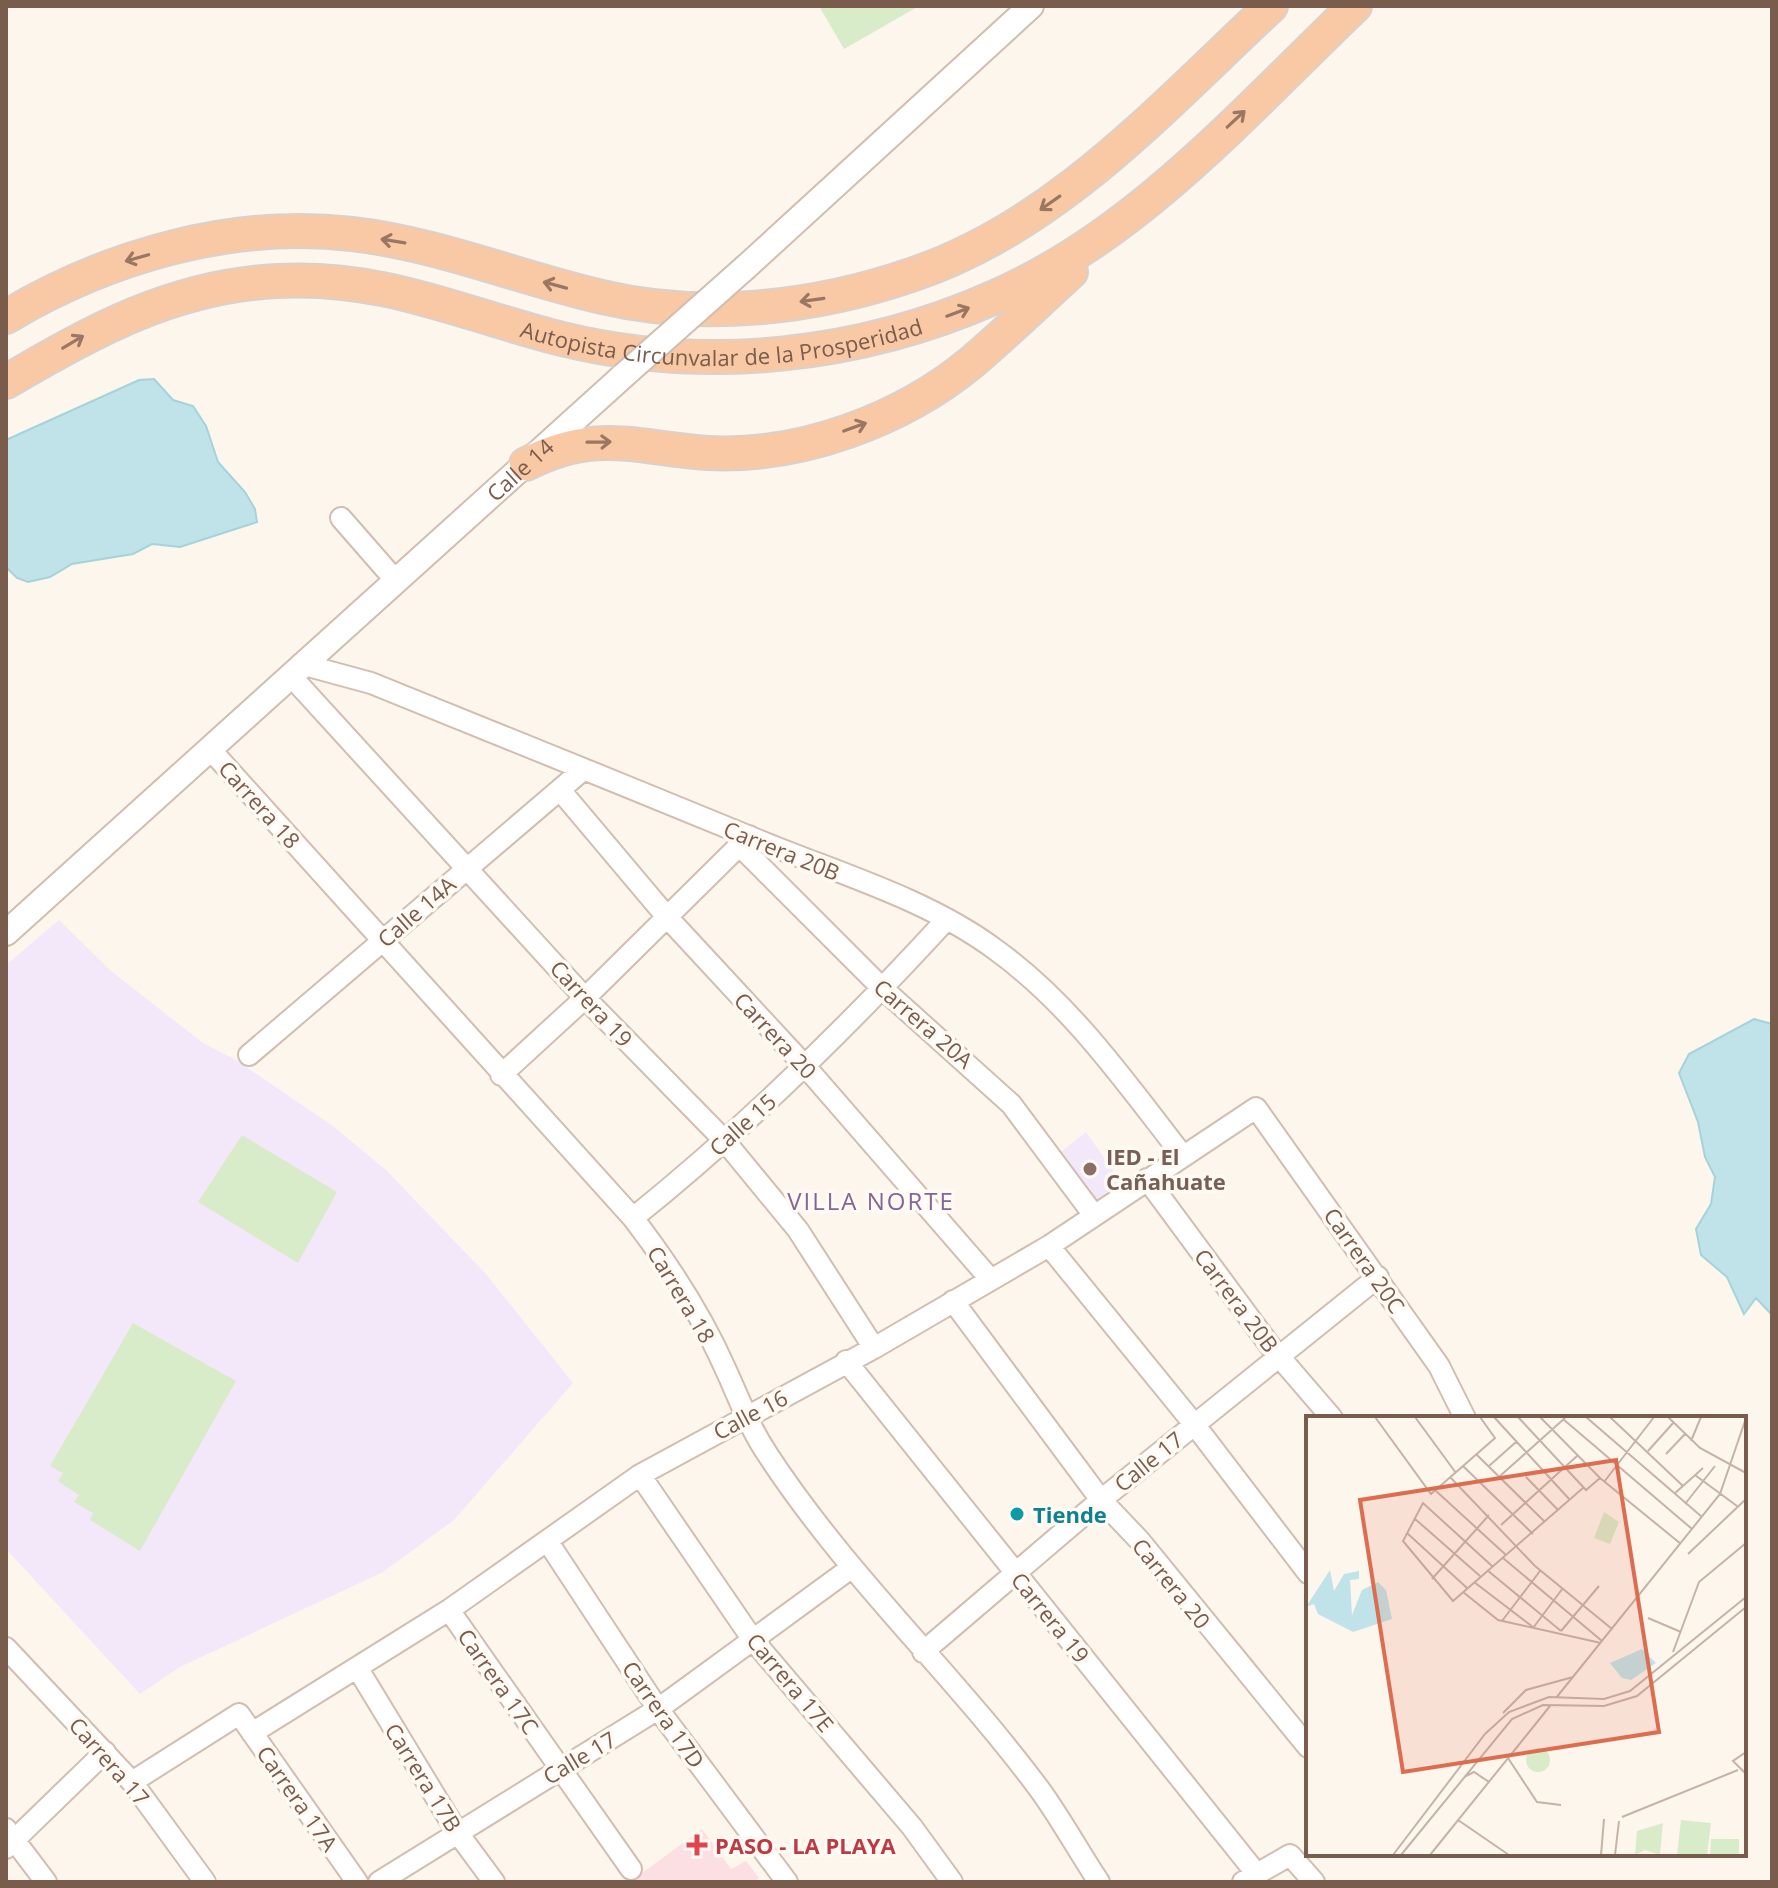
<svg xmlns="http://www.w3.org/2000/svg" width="1778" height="1888" font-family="'Open Sans',sans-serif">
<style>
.education{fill:#f3e8fa}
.medical{fill:#fbdfe3}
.green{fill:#d8ecc9}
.water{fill:#bfe3e8;stroke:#a5d3da;stroke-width:2}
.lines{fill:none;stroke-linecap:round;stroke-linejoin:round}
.minor-casing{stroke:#d1beb0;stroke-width:24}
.tertiary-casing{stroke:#d1beb0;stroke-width:28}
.trunk-casing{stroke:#dad1cd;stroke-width:36}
.minor{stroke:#fff;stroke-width:20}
.tertiary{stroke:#fff;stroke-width:24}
.trunk{stroke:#f9c8a4;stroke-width:32}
.tertiary-bridge-casing{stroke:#d1beb0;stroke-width:28;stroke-linecap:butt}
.tertiary-bridge{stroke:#fff;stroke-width:24}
.oneway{stroke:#9a7763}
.education-dot{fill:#8d6e63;stroke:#fffaf3;stroke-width:3}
.culture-dot{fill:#0f9aa8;stroke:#fffaf3;stroke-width:3}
.health-dot{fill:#e0444e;stroke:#fffaf3;stroke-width:3}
.labels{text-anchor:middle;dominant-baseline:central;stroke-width:7;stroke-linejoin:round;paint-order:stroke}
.street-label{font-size:22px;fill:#7a5c4d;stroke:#fffaf3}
.education-label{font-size:22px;font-weight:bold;fill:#785e54;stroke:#fffaf3;text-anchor:start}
.culture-label{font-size:22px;font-weight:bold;fill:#0d838f;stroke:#fffaf3;text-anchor:start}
.health-label{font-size:22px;font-weight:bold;fill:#be3a42;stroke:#fffaf3;text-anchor:start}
.neighbourhood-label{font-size:24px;letter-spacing:2px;fill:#846695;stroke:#fffaf3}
.inset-road{fill:none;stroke:#c5b3a7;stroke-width:2}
.view{fill:#dc6d51;fill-opacity:0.15;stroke:#dc6d51;stroke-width:4}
.inset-edge{fill:none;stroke:#7a5c4d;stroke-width:4}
</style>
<rect width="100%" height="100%" fill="#fdf6ec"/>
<path class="education" d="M59 920 111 971 203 1043 236 1060 334 1127 386 1170 485 1273 573 1383 454 1520 383 1572 180 1667 140 1694 6 1549V965Z
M1086 1132 1122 1183 1094 1205 1057 1155Z"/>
<path class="medical" d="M702 1829 731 1869 746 1861 759 1878 754 1882H630Z"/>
<path class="green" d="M819 6H919L844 49Z
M242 1135 337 1192 298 1263 198 1202Z
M133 1323 236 1381 140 1551 90 1520 93 1513 74 1502 79 1495 58 1481 63 1473 50 1466Z"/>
<path class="water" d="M154 379 173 400 193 406 206 426 218 462 245 492 255 509 257 522 180 547 152 544 133 554 72 564 50 577 28 582 17 578 6 567V440L139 380Z
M1754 1019 1772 1024V1315L1756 1298 1744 1314 1727 1277 1701 1255 1696 1229 1711 1204 1715 1177 1705 1157 1698 1122 1679 1073 1689 1054Z"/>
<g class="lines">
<defs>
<path id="minor" d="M341 518 396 581
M301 664 371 683C502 736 634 789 765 843 841 874 929 900 996 950 1072 1005 1126 1083 1183 1156
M290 675 585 998 724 1140 798 1230 874 1348
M209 748 633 1218C669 1265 701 1314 725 1368 739 1398 749 1427 768 1455 847 1576 954 1674 1040 1790 1061 1819 1079 1852 1099 1882
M560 790 667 917 805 1066 991 1280
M740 846 883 989 1011 1104 1093 1214
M249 1055 584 769
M501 1075 585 998 749 836
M1147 1179 1271 1347 1332 1418
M633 1218C745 1128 848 1027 946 920
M1049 1246 1194 1424 1308 1573
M953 1301 1101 1500 1140 1541 1308 1747
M846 1361 1256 1873
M640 1475 753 1640 912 1827 952 1882
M548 1542 658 1709 787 1882
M449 1610 631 1869
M6 1648 132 1782 205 1882
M923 1652 1101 1500 1378 1277
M358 1669 457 1832 494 1882
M252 1733 449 1610 640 1475 874 1348 1049 1246 1256 1108 1439 1366 1465 1418
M132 1782 239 1714 357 1882
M6 1829 46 1882
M6 1848 105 1752
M379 1882 658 1709 851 1568
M1243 1882 1290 1855 1314 1882"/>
<g id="tertiary">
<path d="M747 266 1031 6"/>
<path id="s1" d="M6 933 623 376"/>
</g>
<g id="trunk">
<path d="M6 317C108 256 233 220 352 234 438 244 519 278 602 297 703 321 815 308 911 275 1056 227 1162 107 1271 6"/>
<path id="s2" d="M6 382C92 331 174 286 277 281 384 275 462 314 562 339 706 374 860 357 995 297 1137 235 1245 111 1355 6"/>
<path d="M526 464C597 428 635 448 708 453 800 458 902 420 972 362 1006 333 1038 302 1071 272"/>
</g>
</defs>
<use href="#minor" class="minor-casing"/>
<use href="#tertiary" class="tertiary-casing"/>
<use href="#trunk" class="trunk-casing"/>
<use href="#minor" class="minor"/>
<use href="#tertiary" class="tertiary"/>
<use href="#trunk" class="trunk"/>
<defs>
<path id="tertiary-bridge" d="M623 376 747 266"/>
</defs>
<use href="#tertiary-bridge" class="tertiary-bridge-casing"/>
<use href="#tertiary-bridge" class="tertiary-bridge"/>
</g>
<defs><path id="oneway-shaft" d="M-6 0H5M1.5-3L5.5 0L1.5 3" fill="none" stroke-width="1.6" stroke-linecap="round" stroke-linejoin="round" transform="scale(2)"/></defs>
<g class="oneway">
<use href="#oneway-shaft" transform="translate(1236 119) rotate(-43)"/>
<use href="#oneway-shaft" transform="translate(1050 203) rotate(145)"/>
<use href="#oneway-shaft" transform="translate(393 241) rotate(-171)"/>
<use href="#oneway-shaft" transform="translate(137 258) rotate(164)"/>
<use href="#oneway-shaft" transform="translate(555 285) rotate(-165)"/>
<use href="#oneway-shaft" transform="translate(812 300) rotate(172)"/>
<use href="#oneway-shaft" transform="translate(958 312) rotate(-21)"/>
<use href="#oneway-shaft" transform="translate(73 342) rotate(-31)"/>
<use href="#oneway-shaft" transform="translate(855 427) rotate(-20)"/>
<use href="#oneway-shaft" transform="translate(599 442) rotate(-1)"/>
</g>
<circle class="education-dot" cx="1090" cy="1169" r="8"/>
<circle class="culture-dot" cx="1017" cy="1514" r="8"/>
<path class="health-dot" d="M693 1833h8v8h8v8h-8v8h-8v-8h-8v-8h8z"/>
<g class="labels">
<g class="street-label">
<text stroke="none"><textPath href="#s2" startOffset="746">Autopista Circunvalar de la Prosperidad</textPath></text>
<text stroke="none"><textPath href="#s1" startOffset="692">Calle 14</textPath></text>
<text transform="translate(260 804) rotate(48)">Carrera 18</text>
<text transform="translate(782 850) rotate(22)">Carrera 20B</text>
<text transform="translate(416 911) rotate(-41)">Calle 14A</text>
<text transform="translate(592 1003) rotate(47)">Carrera 19</text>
<text transform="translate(924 1023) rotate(41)">Carrera 20A</text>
<text transform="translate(776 1035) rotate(47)">Carrera 20</text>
<text transform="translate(742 1124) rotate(-42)">Calle 15</text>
<text transform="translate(1365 1260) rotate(55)">Carrera 20C</text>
<text transform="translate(682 1294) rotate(59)">Carrera 18</text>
<text transform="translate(1237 1300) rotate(53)">Carrera 20B</text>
<text transform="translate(750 1414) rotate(-28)">Calle 16</text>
<text transform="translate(1148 1461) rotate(-39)">Calle 17</text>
<text transform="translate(1172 1583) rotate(51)">Carrera 20</text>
<text transform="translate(1051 1617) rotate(51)">Carrera 19</text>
<text transform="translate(499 1681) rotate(55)">Carrera 17C</text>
<text transform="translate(791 1682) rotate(50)">Carrera 17E</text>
<text transform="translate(664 1714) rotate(55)">Carrera 17D</text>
<text transform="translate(579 1757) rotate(-31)">Calle 17</text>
<text transform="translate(110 1761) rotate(49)">Carrera 17</text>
<text transform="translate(424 1777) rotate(58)">Carrera 17B</text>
<text transform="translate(298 1798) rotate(55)">Carrera 17A</text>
</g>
<g class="education-label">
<text x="1106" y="1156">IED - El<tspan x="1106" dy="25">Cañahuate</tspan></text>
</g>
<g class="culture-label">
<text x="1033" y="1514">Tiende</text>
</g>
<g class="health-label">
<text x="715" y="1845">PASO - LA PLAYA</text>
</g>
<g class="neighbourhood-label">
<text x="871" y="1200">VILLA NORTE</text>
</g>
</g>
<g transform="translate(1306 1416)">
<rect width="440" height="440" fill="#fdf6ec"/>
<path d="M298 96 313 106 304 128 288 122ZM220 344a12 12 0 1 1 24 0a12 12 0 1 1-24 0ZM375 404 405 407 401 439H371ZM357 407 354 439 339 434 329 439 331 415ZM405 423H433V439H404Z" fill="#d8ecc9"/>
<path d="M24 154 28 175 38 158 53 155V163L44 164 46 199 56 174 72 166 80 174 86 203 47 216 12 198 8 188 0 191ZM336 233 350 247 325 264 316 262 304 247Z" fill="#bfe3e8"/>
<path class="inset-road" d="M69 1 125 78 189 22 174 1M109 1 150 57M188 1 264 84M212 1 280 74 294 62M234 1 294 62 375 128M280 1 396 101M304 1 377 70M362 1 394 32 440 57M257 3 386 113M385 25 395 1M342 35 368 6M170 38 239 106M360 38 379 18M157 50 227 118M183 50 210 26M389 59 431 90M194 60 259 2M144 61 229 150 306 213M220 61 252 94M298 66 348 1M130 75 200 139M368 78 397 52M379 88 409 50M108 102 174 160M195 109 271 40M101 117 161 172M382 138 440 83M197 142 296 225M186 150 117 87 97 125 147 185 277 72M181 154 255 215M126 163 183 99M168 166 227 211M157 176 192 204 295 227M342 202 375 216M196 205 234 155M227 212 257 172M255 215 293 170M367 236 393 166 440 127M250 282 414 78 440 2M197 297 220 274 267 261M440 336 427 345 440 358M202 342 231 386 255 389M158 361 168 356 183 366M316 401 432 354M152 404 203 439M87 439 179 318 203 296 243 281 298 283 324 275 440 181M95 439 206 303 237 289 298 290 331 280 440 191M124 439 244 290M295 439 298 403M309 439 313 405"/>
<path class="view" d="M310 44 353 316 97 356 54 84Z"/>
<rect width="440" height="440" class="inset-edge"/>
</g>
<rect width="1778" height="1888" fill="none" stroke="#7a5c4d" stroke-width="16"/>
</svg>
